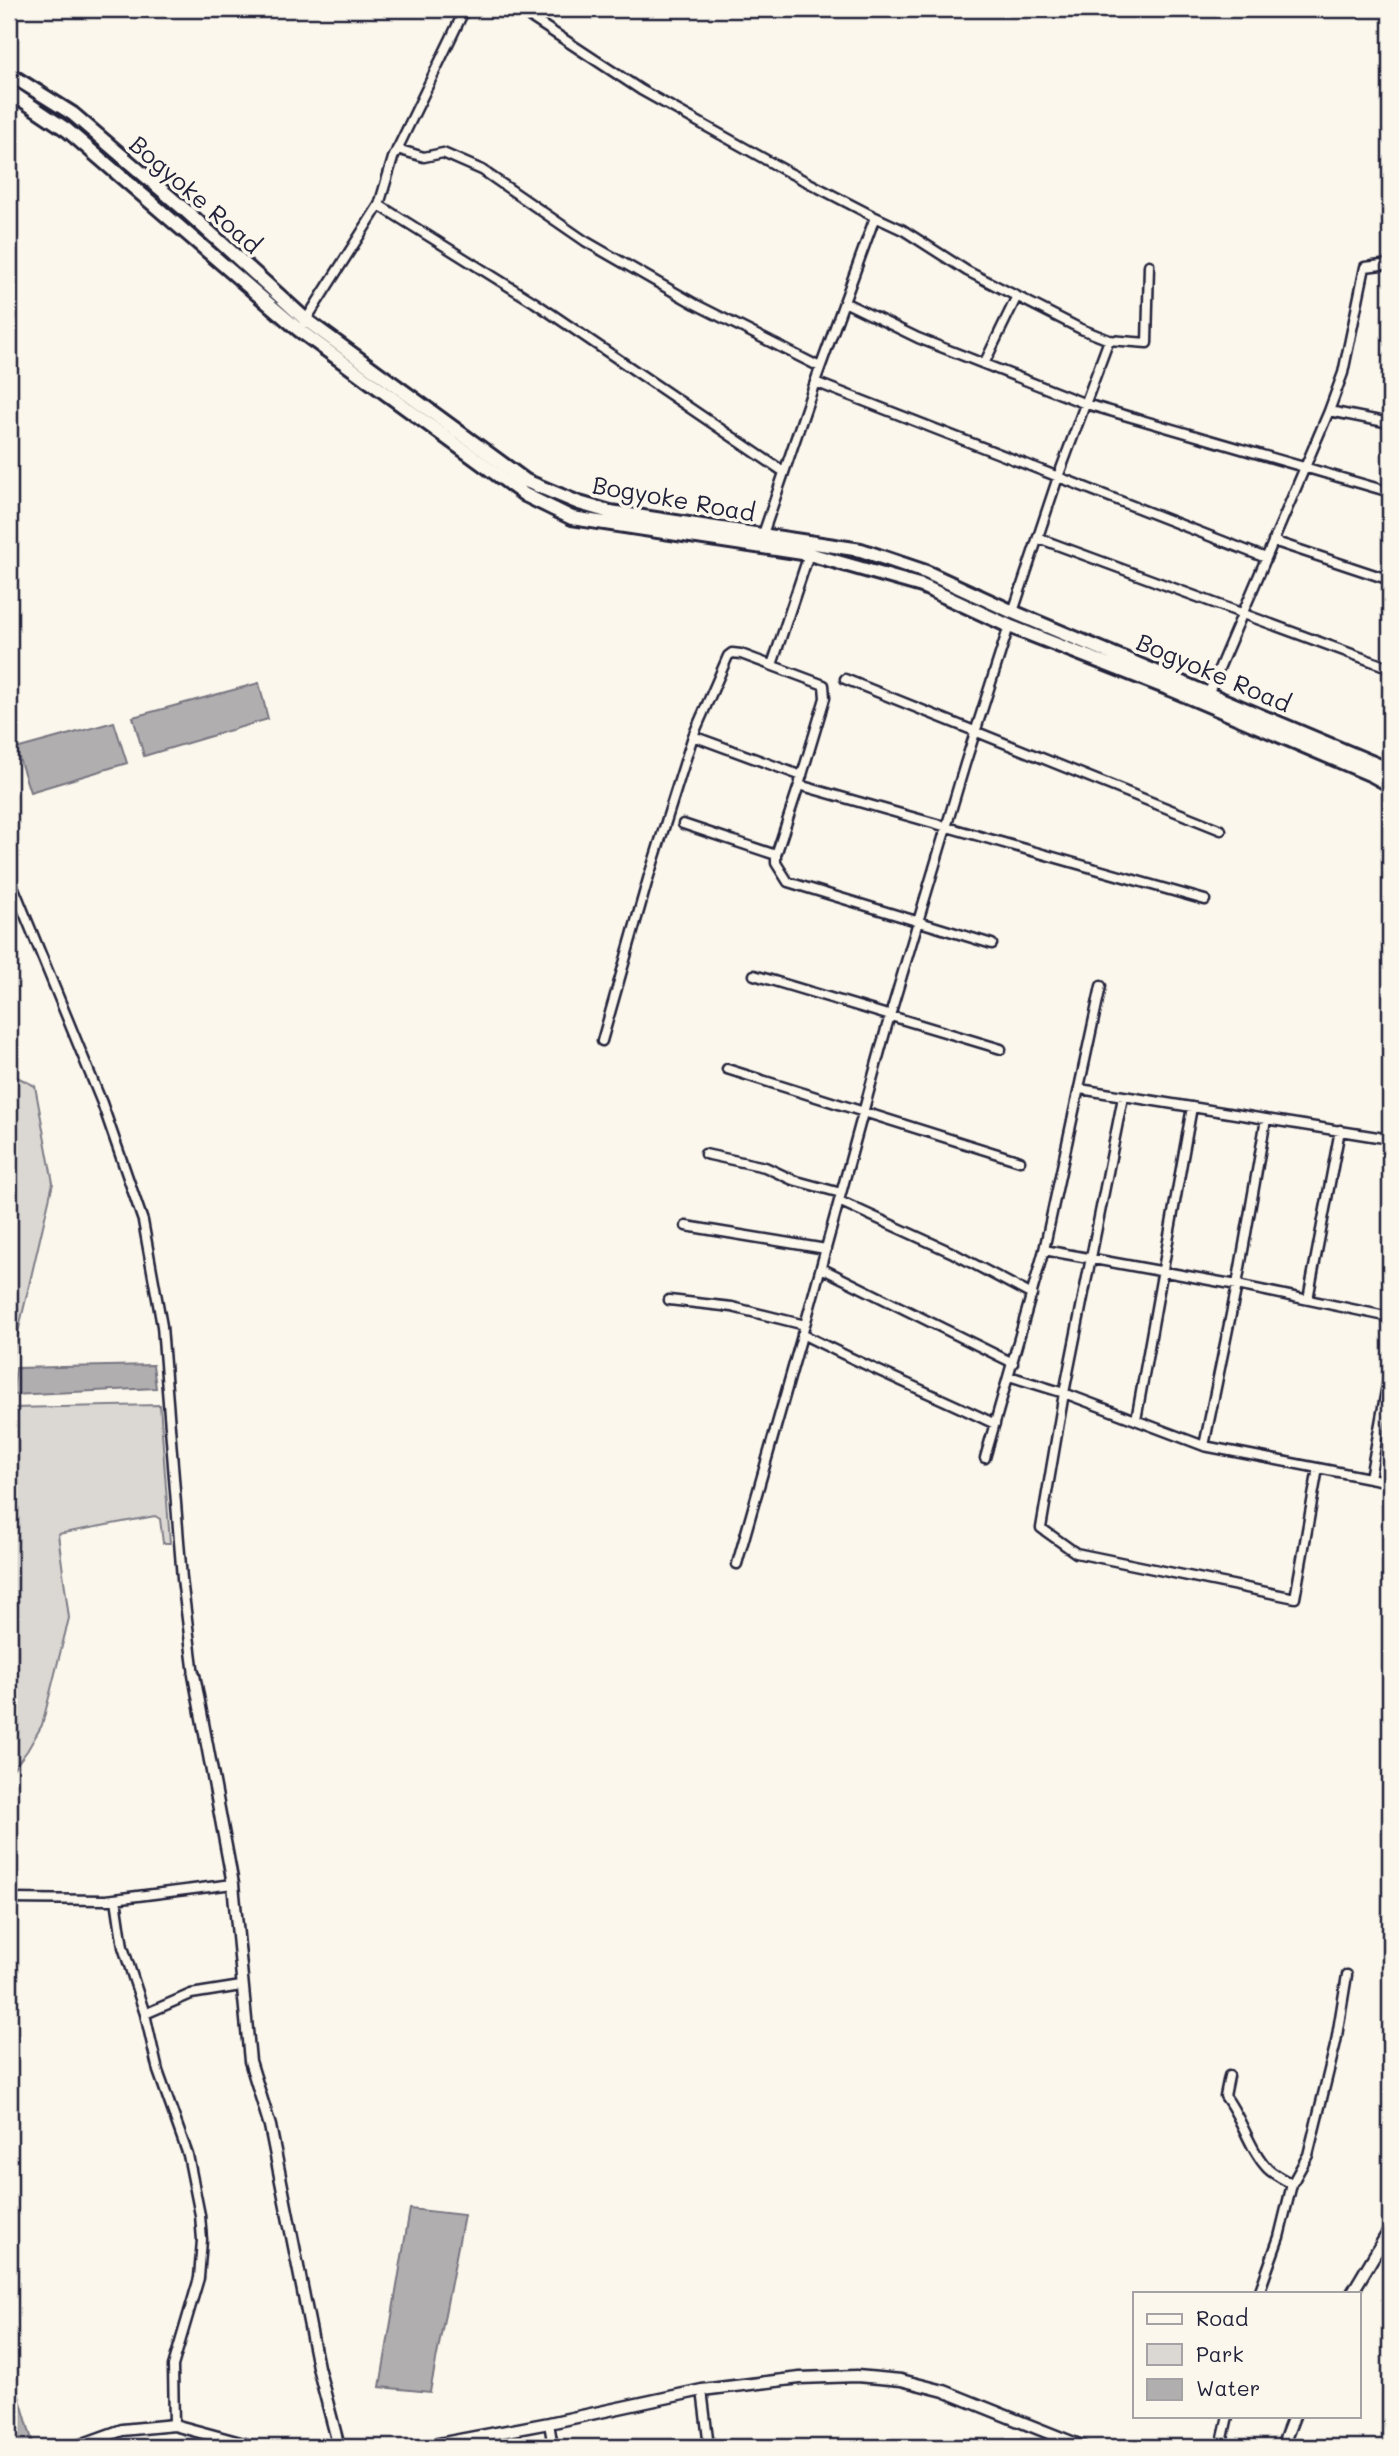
<svg xmlns="http://www.w3.org/2000/svg" width="1399" height="2456" font-family="Mali,sans-serif">
<style>
.green{fill:#dbd8d3;stroke:#7e7d87;stroke-width:2}
.water{fill:#b1aeb0;stroke:#787681;stroke-width:2}
.lines{fill:none;stroke-linecap:round;stroke-linejoin:round}
.minor-casing{stroke:#22223b;stroke-width:13}
.tertiary-casing{stroke:#22223b;stroke-width:15}
.primary-casing{stroke:#22223b;stroke-width:18}
.minor{stroke:#fbf7ec;stroke-width:8}
.tertiary{stroke:#fbf7ec;stroke-width:10}
.primary{stroke:#fbf7ec;stroke-width:12}
.labels{text-anchor:middle;dominant-baseline:central;stroke-width:7;stroke-linejoin:round;paint-order:stroke}
.street-label{font-size:24px;fill:#22223b;stroke:#fbf7ec}
</style>
<rect width="100%" height="100%" fill="#fbf7ec"/>
<filter id="ink" filterUnits="userSpaceOnUse"><feTurbulence type="fractalNoise" baseFrequency=".0143" numOctaves="2"/><feDisplacementMap in="SourceGraphic" scale="14" xChannelSelector="R" yChannelSelector="G"/><feConvolveMatrix kernelMatrix="1 2 1 2 8 2 1 2 1" color-interpolation-filters="sRGB"/></filter>
<g filter="url(#ink)">
<path class="green" d="M9 1073 35 1086 53 1183 13 1354 10 1408 160 1405 170 1543H163L160 1519 155 1516 58 1534 69 1618 42 1725 27 1751 9 1774Z"/>
<path class="water" d="M259 683 268 719 144 756 133 717Z
M114 722 127 763 30 792 16 749Z
M153 1365 156 1388 12 1395 16 1368Z
M410 2209 464 2215 430 2392 380 2387Z
M9 2380 16 2385 34 2447H9Z"/>
<g class="lines">
<defs>
<path id="minor" d="M518 9 641 90 786 171 875 217 815 382 762 537
M397 149 424 157 443 153 482 170 585 241 695 304 820 367
M379 205 534 302 784 472
M875 217 903 230 967 271 1081 329 1109 340 1147 343 1149 265
M844 302 918 338 1086 404 1390 492
M304 323 379 205 393 158 465 9
M984 364 1017 296
M815 382 1266 558
M1329 411 1343 373 1365 267 1390 264
M1038 538 1390 668
M1273 541 1390 580
M1013 612 1058 477 1109 340
M772 665 809 554
M845 679 1221 830
M1209 692 1329 411 1390 423
M693 736 802 776
M799 785 776 855V863L788 882 992 944
M683 824 776 855
M9 876 102 1103 143 1221 162 1326 182 1579 194 1675
M754 975 1001 1049
M602 1041 648 879 693 736 728 656 732 653 741 654 824 685 825 698 799 785 1205 900
M727 1069 1020 1161
M1080 1089 1390 1139
M1123 1097 1064 1393 1041 1528 1076 1553 1295 1598 1318 1468
M705 1154 765 1167 793 1180 841 1193
M839 1201 951 1252 1032 1295
M686 1226 826 1249
M1044 1250 1237 1285 1390 1317
M821 1268 1013 1363
M1308 1299 1340 1130
M669 1300 732 1307 805 1325
M802 1334C866 1367 931 1393 995 1424
M1009 1376 1064 1393 1204 1446 1390 1482
M1136 1420 1192 1107
M1204 1446 1237 1285 1266 1119
M985 1458 1044 1250 1101 986
M1370 1478 1390 1369
M737 1564 805 1325 886 1029 965 764 1009 626
M9 1899 106 1900 233 1884
M116 1899 123 1947 145 2014 158 2071 188 2155 200 2215 202 2240 199 2278 173 2366 174 2425
M145 2014 191 1994 241 1986
M1229 2076 1225 2096C1242 2118 1249 2149 1268 2169 1274 2175 1285 2180 1292 2184
M1259 2293 1279 2237 1292 2184 1308 2155 1336 2042 1347 1975
M702 2390 709 2447
M549 2423 553 2447
M1221 2447 1228 2416"/>
<path id="tertiary" d="M194 1675 233 1884 250 2061 270 2126 318 2367 339 2447
M1352 2293 1390 2229
M75 2447 122 2430 174 2425 255 2447
M422 2447 549 2423 702 2390 800 2378 857 2376 901 2380 944 2391 1084 2447
M1282 2447 1294 2416"/>
<path id="primary" d="M9 74 73 114 185 210 306 320 526 481 579 503 610 512 861 550 926 572 1013 612 1390 770
M9 91 67 130 299 330 525 495 572 518 809 554 922 586 1009 626 1175 691 1372 775 1390 785"/>
</defs>
<use href="#minor" class="minor-casing"/>
<use href="#tertiary" class="tertiary-casing"/>
<use href="#primary" class="primary-casing"/>
<use href="#minor" class="minor"/>
<use href="#tertiary" class="tertiary"/>
<use href="#primary" class="primary"/>
</g>
</g>
<g class="labels">
<g class="street-label">
<text transform="translate(196 194) rotate(41)">Bogyoke Road</text>
<text transform="translate(674 498) rotate(10)">Bogyoke Road</text>
<text transform="translate(1214 672) rotate(23)">Bogyoke Road</text>
</g>
</g>
<rect width="1399" height="2456" fill="none" stroke="#fbf7ec" stroke-width="35"/>
<rect x="18" y="18" width="1364" height="2421" fill="none" stroke="#22223b" stroke-width="2.5" filter="url(#ink)"/>
<rect x="1133" y="2292" width="228" height="126" fill="#fbf7ec" stroke="#a4a2a5" stroke-width="2"/>
<rect x="1147" y="2314" width="35" height="10" fill="#fbf7ec" stroke="#a4a2a5" stroke-width="2"/>
<text x="1196" y="2326" font-size="21" fill="#22223b">Road</text>
<rect x="1147" y="2344" width="35" height="21" fill="#dbd8d3" stroke="#a4a2a5" stroke-width="2"/>
<text x="1196" y="2362" font-size="21" fill="#22223b">Park</text>
<rect x="1147" y="2379" width="35" height="21" fill="#b1aeb0" stroke="#a4a2a5" stroke-width="2"/>
<text x="1196" y="2396" font-size="21" fill="#22223b">Water</text>
</svg>
